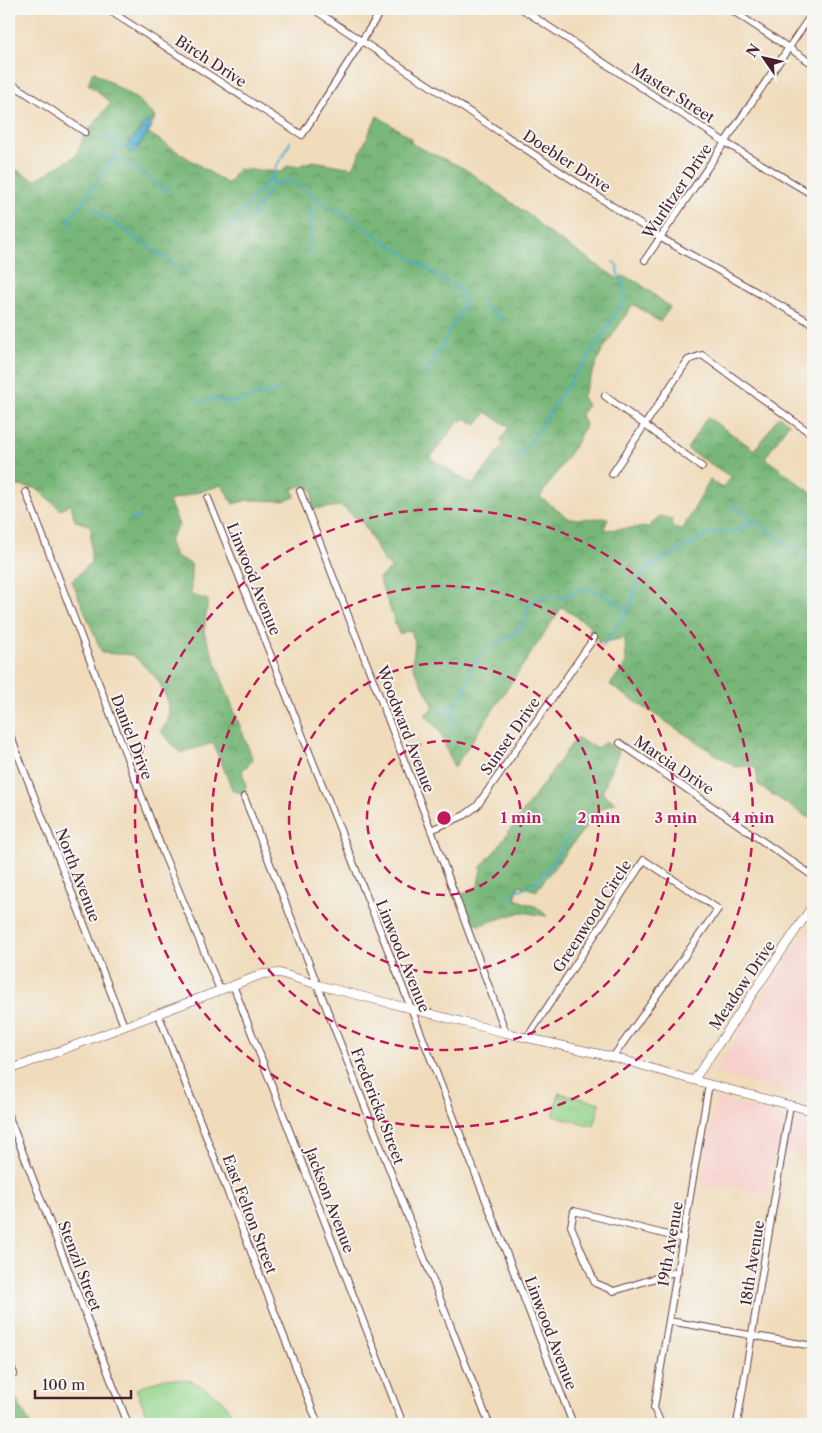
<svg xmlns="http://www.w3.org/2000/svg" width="822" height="1433" font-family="'Libre Caslon Text',serif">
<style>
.built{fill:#f7d0cc}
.grass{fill:#95d68e;stroke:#707a5c}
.forest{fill:url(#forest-crowns);stroke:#616b52;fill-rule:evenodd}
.park{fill:url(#park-tufts);stroke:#707a5c}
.water{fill:url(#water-waves);stroke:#4c667c}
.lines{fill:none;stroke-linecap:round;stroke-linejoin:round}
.stream{stroke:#4dadcc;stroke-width:2}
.minor-casing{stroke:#633b41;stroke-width:8}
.tertiary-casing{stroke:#633b41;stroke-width:9}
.minor{stroke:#fff;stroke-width:6}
.tertiary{stroke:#fff;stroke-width:8}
.ring{fill:none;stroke:#c2185b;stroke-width:2.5;stroke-dasharray:9 6}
.labels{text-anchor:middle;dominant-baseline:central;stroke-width:4;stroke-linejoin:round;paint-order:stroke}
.street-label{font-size:15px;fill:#4a1f2b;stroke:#f6f6f2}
.centre{fill:#c2185b;stroke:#f6f6f2;stroke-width:2.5}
.ring-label{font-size:15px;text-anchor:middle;font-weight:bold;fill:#c2185b;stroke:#f6f6f2;stroke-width:4;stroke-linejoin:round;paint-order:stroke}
</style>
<defs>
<pattern id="forest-crowns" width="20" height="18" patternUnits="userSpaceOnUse" patternTransform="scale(1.25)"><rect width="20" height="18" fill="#78b779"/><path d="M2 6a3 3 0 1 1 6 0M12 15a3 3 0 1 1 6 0" fill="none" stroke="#649463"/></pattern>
<pattern id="park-tufts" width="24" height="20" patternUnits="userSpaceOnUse" patternTransform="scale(1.25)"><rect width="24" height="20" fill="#95d68e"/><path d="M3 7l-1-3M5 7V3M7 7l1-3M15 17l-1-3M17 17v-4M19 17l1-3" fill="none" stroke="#82b77b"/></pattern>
<pattern id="water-waves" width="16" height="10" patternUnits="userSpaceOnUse" patternTransform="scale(1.25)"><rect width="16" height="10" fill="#4dadcc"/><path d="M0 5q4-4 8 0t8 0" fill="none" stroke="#428ca6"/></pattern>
</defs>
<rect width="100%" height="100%" fill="#f6f6f2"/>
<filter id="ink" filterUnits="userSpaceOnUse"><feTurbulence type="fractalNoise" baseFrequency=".02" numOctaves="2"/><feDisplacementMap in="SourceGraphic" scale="10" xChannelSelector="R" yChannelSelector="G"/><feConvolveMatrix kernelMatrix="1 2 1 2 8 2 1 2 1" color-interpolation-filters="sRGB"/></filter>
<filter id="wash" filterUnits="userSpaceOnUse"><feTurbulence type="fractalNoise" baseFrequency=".0096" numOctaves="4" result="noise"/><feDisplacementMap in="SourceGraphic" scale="20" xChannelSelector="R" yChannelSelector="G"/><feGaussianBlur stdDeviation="1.12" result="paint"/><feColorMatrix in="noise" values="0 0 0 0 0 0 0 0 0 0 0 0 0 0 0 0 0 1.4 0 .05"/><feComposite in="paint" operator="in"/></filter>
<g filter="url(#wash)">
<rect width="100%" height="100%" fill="#f0dcbb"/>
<path class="built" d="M813 922V960L791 954Z
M791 955 813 961V1100L773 1090 784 1045 737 1033Z
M739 1035 782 1046 772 1088 721 1075 716 1068Z
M716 1099 813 1124V1156L775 1150 766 1195 724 1185 715 1188 701 1186Z"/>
<path class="grass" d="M164 1378 192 1381 221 1399 239 1424H151L136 1389Z"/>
<path class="forest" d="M93 71 138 100 156 117 147 132 228 184 238 169 282 172 287 166H298L313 161 353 168 377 116 410 137 412 144 465 169 533 218 546 231 618 279 623 276 639 283 670 307 660 322 633 304 602 351 582 397 587 406 581 415 585 425 576 444 540 497 569 519 608 518 604 530 649 527 659 516 672 519 671 527 683 529 710 480 723 488 731 477 687 449 707 417 755 450 779 416 789 423 765 458 813 494V821L758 785 756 769 751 766 735 767 610 685 626 663 625 638 598 643V639L589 633 590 626 562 607 454 768 439 730 425 715 434 707 412 665 415 643 411 630 399 634 379 578 392 568 383 560 364 524 341 506 312 509 313 491 303 485 293 489 295 497 284 501 247 500 233 504 222 485 169 501 179 525 169 540 175 556 191 564V595L208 600 204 632 253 760 242 771 246 786 243 793 233 791 213 743 180 753 160 731 168 722 169 704 158 680 133 655 102 653 72 581 91 562V526L75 521 71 504 61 510 36 488 9 485V166L35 180 76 156 84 136 111 103 88 84ZM486 412 509 427 500 441 504 444 473 485 430 458 460 419 463 421 465 418 477 425Z
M576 738 596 748 606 742 619 752 602 793 615 802 598 811 536 891 519 885 515 899 537 907 547 916 521 912 480 925 470 922 459 895 478 886 481 867 497 848Z
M9 1386 30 1424H9Z"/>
<path class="park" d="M559 1093 600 1103 594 1126 553 1116Z"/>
<path class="water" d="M146 122H150L152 127 135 152 130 153 126 147Z"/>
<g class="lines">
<path class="stream" d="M103 134 118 146 112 154 169 192
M118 146 126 147
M273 184 293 181 334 211H339L460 290 464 298V305L424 378
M93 209 185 271
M250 220 273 184C271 164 285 159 290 142
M71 226 69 221 115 156
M230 227 253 197 272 177
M310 255 311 208
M482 301 485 308 504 320
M198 401 218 400 230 403 277 391
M515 462 539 430 557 400 587 359 625 299 622 278 618 275 617 265 613 262
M731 503 754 521 813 561
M132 519 141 516
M602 647C612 635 621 622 629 609 637 592 635 580 649 567L711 533 735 531 754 521
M438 712C469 708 464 679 477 658 487 642 508 643 521 628 529 619 521 605 540 598 548 595 554 598 562 597 569 597 576 590 583 588L598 592 628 610
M454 727 453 717 455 707
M508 899C519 885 524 892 534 884 550 871 567 839 579 821"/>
</g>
</g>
<g filter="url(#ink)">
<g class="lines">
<defs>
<path id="minor" d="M107 9 302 135 382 9
M313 9 661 238 813 324
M522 9 726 143 813 195
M730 9 813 64
M9 82 85 132
M645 260 813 12
M605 396 702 467
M612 474 688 360 702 355 813 435
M300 491 431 830 506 1033
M26 492 164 855 220 990
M208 498 411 1008 573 1424
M9 732 124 1026
M620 743 813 876
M244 797 489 1424
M431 830 465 815 477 806 594 638
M233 985 403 1424
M158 1013 318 1424
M527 1038 644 860 718 909 613 1057
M9 1117 128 1424
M678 1271 614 1291 595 1283 571 1226 574 1211 683 1239
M669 1321 813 1346
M9 1361 14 1374
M661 1424 654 1408 709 1084
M737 1424 790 1105"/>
<path id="tertiary" d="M9 1070 263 974 280 973 318 985 506 1033 613 1057 685 1078 813 1111
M694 1080 813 905"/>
</defs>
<use href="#minor" class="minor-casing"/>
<use href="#tertiary" class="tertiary-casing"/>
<use href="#minor" class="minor"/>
<use href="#tertiary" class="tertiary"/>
</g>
</g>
<g class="ring">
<circle cx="444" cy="818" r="77"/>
<circle cx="444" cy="818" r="155"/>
<circle cx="444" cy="818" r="232"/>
<circle cx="444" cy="818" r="309"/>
</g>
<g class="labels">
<g class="street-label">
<text transform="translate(211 61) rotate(33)">Birch Drive</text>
<text transform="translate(673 93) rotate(33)">Master Street</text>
<text transform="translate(567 161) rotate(33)">Doebler Drive</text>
<text transform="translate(677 191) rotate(-56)">Wurlitzer Drive</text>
<text transform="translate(254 579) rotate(68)">Linwood Avenue</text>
<text transform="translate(406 729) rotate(69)">Woodward Avenue</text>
<text transform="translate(510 736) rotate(-55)">Sunset Drive</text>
<text transform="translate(132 737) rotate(69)">Daniel Drive</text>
<text transform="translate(674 765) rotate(34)">Marcia Drive</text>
<text transform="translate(78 875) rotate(69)">North Avenue</text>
<text transform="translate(592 916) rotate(-57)">Greenwood Circle</text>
<text transform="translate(403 956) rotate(68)">Linwood Avenue</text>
<text transform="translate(742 985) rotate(-56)">Meadow Drive</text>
<text transform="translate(378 1106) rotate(69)">Fredericka Street</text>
<text transform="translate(330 1200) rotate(69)">Jackson Avenue</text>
<text transform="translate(250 1214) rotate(69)">East Felton Street</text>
<text transform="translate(670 1244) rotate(-80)">19th Avenue</text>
<text transform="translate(752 1263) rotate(-81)">18th Avenue</text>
<text transform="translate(80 1266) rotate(69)">Stenzil Street</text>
<text transform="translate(551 1333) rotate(69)">Linwood Avenue</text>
</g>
</g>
<circle cx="444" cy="818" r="8" class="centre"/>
<g class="ring-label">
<text x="521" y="823">1 min</text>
<text x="599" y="823">2 min</text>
<text x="676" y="823">3 min</text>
<text x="753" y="823">4 min</text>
</g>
<rect width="822" height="1433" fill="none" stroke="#f6f6f2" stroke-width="30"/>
<g transform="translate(764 58) rotate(304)" stroke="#f6f6f2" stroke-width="4" paint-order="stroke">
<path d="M0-4L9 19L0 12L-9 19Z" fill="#4a1f2b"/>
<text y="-8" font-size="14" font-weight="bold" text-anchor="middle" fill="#4a1f2b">N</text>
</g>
<path d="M35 1390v8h96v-8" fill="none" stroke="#4a1f2b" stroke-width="2.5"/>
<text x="42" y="1390" font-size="15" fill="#4a1f2b" stroke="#f6f6f2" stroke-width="4" paint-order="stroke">100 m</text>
</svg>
